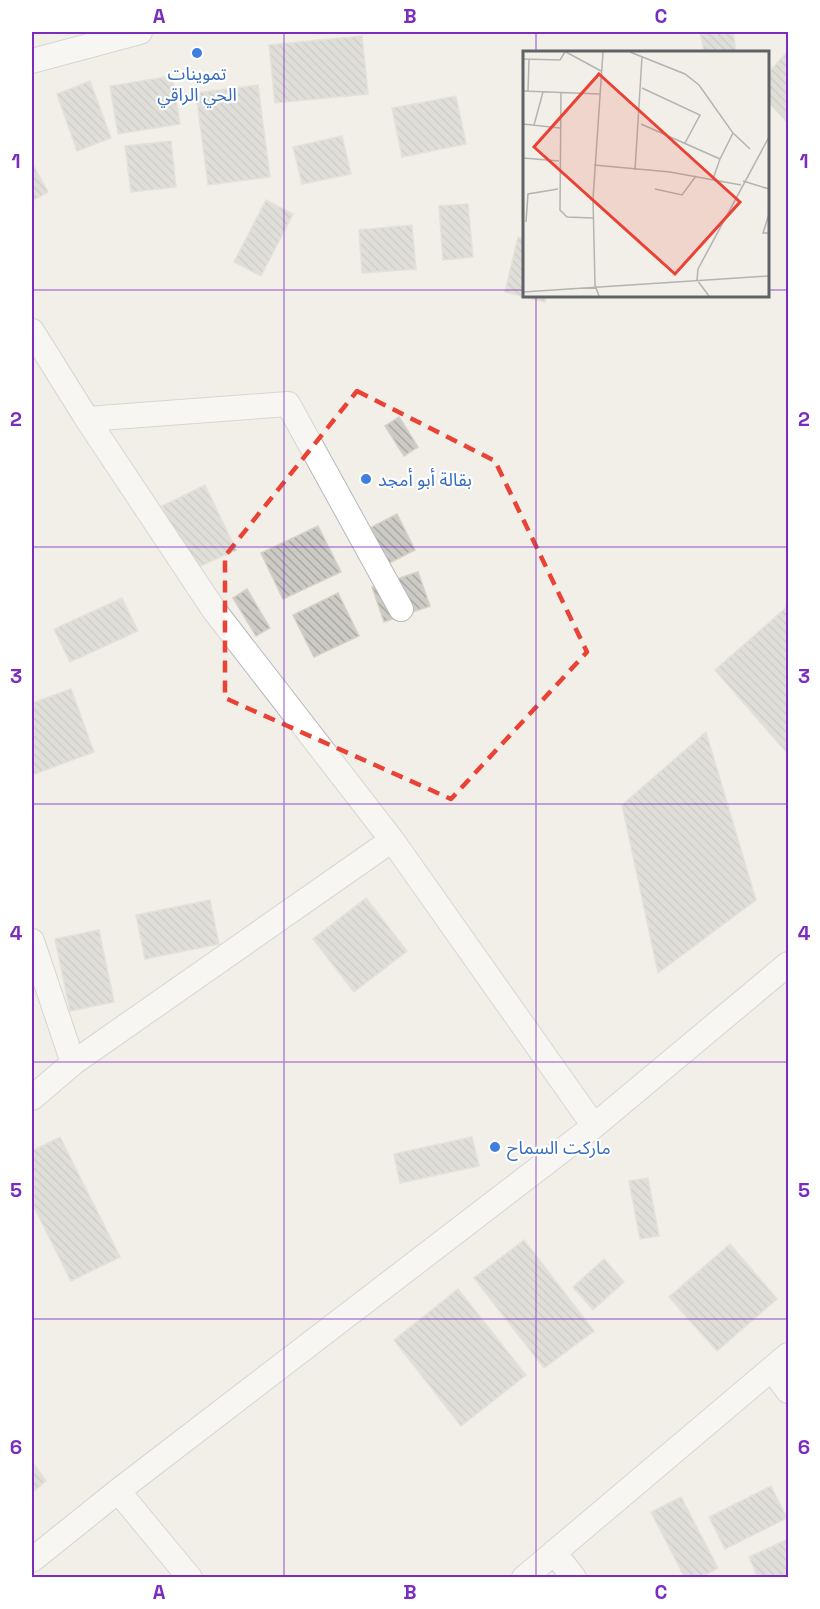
<svg xmlns="http://www.w3.org/2000/svg" width="820" height="1609" font-family="'Space Grotesk','Noto Sans Arabic',sans-serif">
<style>
.building{fill:url(#building-back-hatch);stroke:#d6d1c6;stroke-width:1.5}
.lines{fill:none;stroke-linecap:round;stroke-linejoin:round}
.minor-casing{stroke:#b5b8bc;stroke-width:26}
.minor{stroke:#fff;stroke-width:24}
.marked{fill:none;stroke:#ea4335;stroke-width:4.5;stroke-dasharray:12 8;stroke-linejoin:round}
.grid{fill:none;stroke:#7b2cbf;stroke-width:1.5;stroke-opacity:0.55}
.shop-dot{fill:#3f7fe0;stroke:#fff;stroke-width:2}
.labels{text-anchor:middle;dominant-baseline:central;stroke-width:4.5;stroke-linejoin:round;paint-order:stroke}
.shop-label{font-size:18px;fill:#366cbe;stroke:#fff;text-anchor:start}
.inset-road{fill:none;stroke:#b3b3b1;stroke-width:1.5}
.view{fill:#ea4335;fill-opacity:0.15;stroke:#ea4335;stroke-width:3}
.inset-edge{fill:none;stroke:#5f6368;stroke-width:3}
.neatline{fill:none;stroke:#7b2cbf;stroke-width:2}
.grid-label{font-size:20px;text-anchor:middle;font-weight:bold;fill:#7b2cbf}
</style>
<defs>
<pattern id="building-back-hatch" width="6" height="6" patternUnits="userSpaceOnUse" patternTransform="scale(1.5)"><rect width="6" height="6" fill="#cccac5"/><path d="M-1 5l2 2M0 0l6 6M5-1l2 2" fill="none" stroke="#a9a8a4"/></pattern>
</defs>
<rect width="100%" height="100%" fill="#f1efe8"/>
<path class="building" d="M700 32H733L736 52H704Z
M362 36 368 94 275 103 269 45Z
M788 51V123L768 102V73Z
M172 76 180 124 118 134 110 86Z
M90 81 111 138 77 151 57 94Z
M258 85 270 177 208 185 196 93Z
M456 96 466 144 402 157 392 108Z
M342 136 351 174 302 184 293 147Z
M171 141 176 187 131 192 125 146Z
M32 163 48 192 32 201Z
M266 200 293 214 261 276 234 262Z
M468 204 473 257 443 260 439 206Z
M412 225 416 269 362 273 359 230Z
M518 237 524 239V296H547L545 302 505 292Z
M399 417 418 447 404 456 385 426Z
M205 485 236 550 192 570 162 506Z
M397 514 415 550 372 572 354 536Z
M318 526 341 572 283 599 261 553Z
M418 572 430 606 384 622 372 587Z
M247 589 270 628 256 636 233 598Z
M338 593 359 636 314 657 293 615Z
M122 598 138 631 70 662 54 629Z
M788 606V754L715 670Z
M71 689 94 752 32 775V703Z
M706 732 756 900 658 973 622 805Z
M366 898 407 951 354 992 313 939Z
M210 900 219 944 145 959 136 915Z
M99 930 114 1002 70 1011 55 939Z
M60 1137 120 1257 71 1281 32 1203V1151Z
M472 1137 479 1166 400 1183 394 1154Z
M648 1178 659 1236 640 1239 629 1181Z
M524 1240 594 1331 544 1368 474 1278Z
M730 1244 777 1299 717 1351 669 1297Z
M604 1259 624 1282 593 1310 573 1287Z
M458 1289 526 1375 461 1426 394 1340Z
M32 1462 46 1481 32 1493Z
M771 1486 787 1518 725 1549 709 1517Z
M681 1497 718 1568 700 1578H685L651 1512Z
M788 1539V1578H758L749 1557Z"/>
<g class="lines">
<defs>
<path id="minor" d="M32 61 140 32
M32 331 87 419 214 610 392 840 594 1126
M87 419 288 404 401 609
M32 941 73 1063
M32 1098 73 1063 392 840
M772 1369 788 1391
M118 1491 190 1578
M554 1552 574 1578
M32 1560 118 1491 594 1126 788 964
M524 1578 788 1355"/>
</defs>
<use href="#minor" class="minor-casing"/>
<use href="#minor" class="minor"/>
</g>
<path d="M0 0H820V1609H0ZM357 391 495 461 587 652 451 799 225 698V556Z" fill="#f1efe8" fill-opacity=".55" fill-rule="evenodd"/>
<path class="marked" d="M357 391 495 461 587 652 451 799 225 698V556Z"/>
<path class="grid" d="M284 32V1578M536 32V52M32 290H524M768 290H788M536 296V1578M32 547H788M32 804H788M32 1062H788M32 1319H788"/>
<g class="shop-dot">
<circle cx="197" cy="53" r="6"/>
<circle cx="366" cy="479" r="6"/>
<circle cx="495" cy="1147" r="6"/>
</g>
<g class="labels">
<g class="shop-label">
<text x="197" y="73" text-anchor="middle">تموينات<tspan x="197" dy="21">الحي الراقي</tspan></text>
<text x="378" y="479">بقالة أبو أمجد</text>
<text x="507" y="1147">ماركت السماح</text>
</g>
</g>
<g transform="translate(523 51)">
<rect width="246" height="246" fill="#f1efe8"/>
<path class="inset-road" d="M43 1 78 20M107 1 162 23 176 34 210 82 197 108M0 8 37 9 42 1M119 37 177 64 162 92M0 40 77 43M5 41 6 9M38 42 37 159 44 166 70 167M0 73 37 77M118 73 197 108 190 128M11 74 20 41M210 82 227 98M0 107 36 110M71 114 147 121 218 134M112 119 119 6M220 130 246 138M132 138 159 144 173 125M246 163 240 182H246M3 171 5 143 35 138M0 241 246 225M76 245 72 234 70 148 80 1M186 245 174 229 175 218 246 86"/>
<path class="view" d="M76 23 217 151 152 223 11 96Z"/>
<rect width="246" height="246" class="inset-edge"/>
</g>
<rect width="820" height="1609" fill="none" stroke="#ffffff" stroke-width="66"/>
<rect x="33" y="33" width="754" height="1543" class="neatline"/>
<g class="grid-label">
<text x="159" y="23">A</text>
<text x="410" y="23">B</text>
<text x="661" y="23">C</text>
<text x="16" y="168">1</text>
<text x="804" y="168">1</text>
<text x="16" y="426">2</text>
<text x="804" y="426">2</text>
<text x="16" y="683">3</text>
<text x="804" y="683">3</text>
<text x="16" y="940">4</text>
<text x="804" y="940">4</text>
<text x="16" y="1197">5</text>
<text x="804" y="1197">5</text>
<text x="16" y="1454">6</text>
<text x="804" y="1454">6</text>
<text x="159" y="1599">A</text>
<text x="410" y="1599">B</text>
<text x="661" y="1599">C</text>
</g>
</svg>
